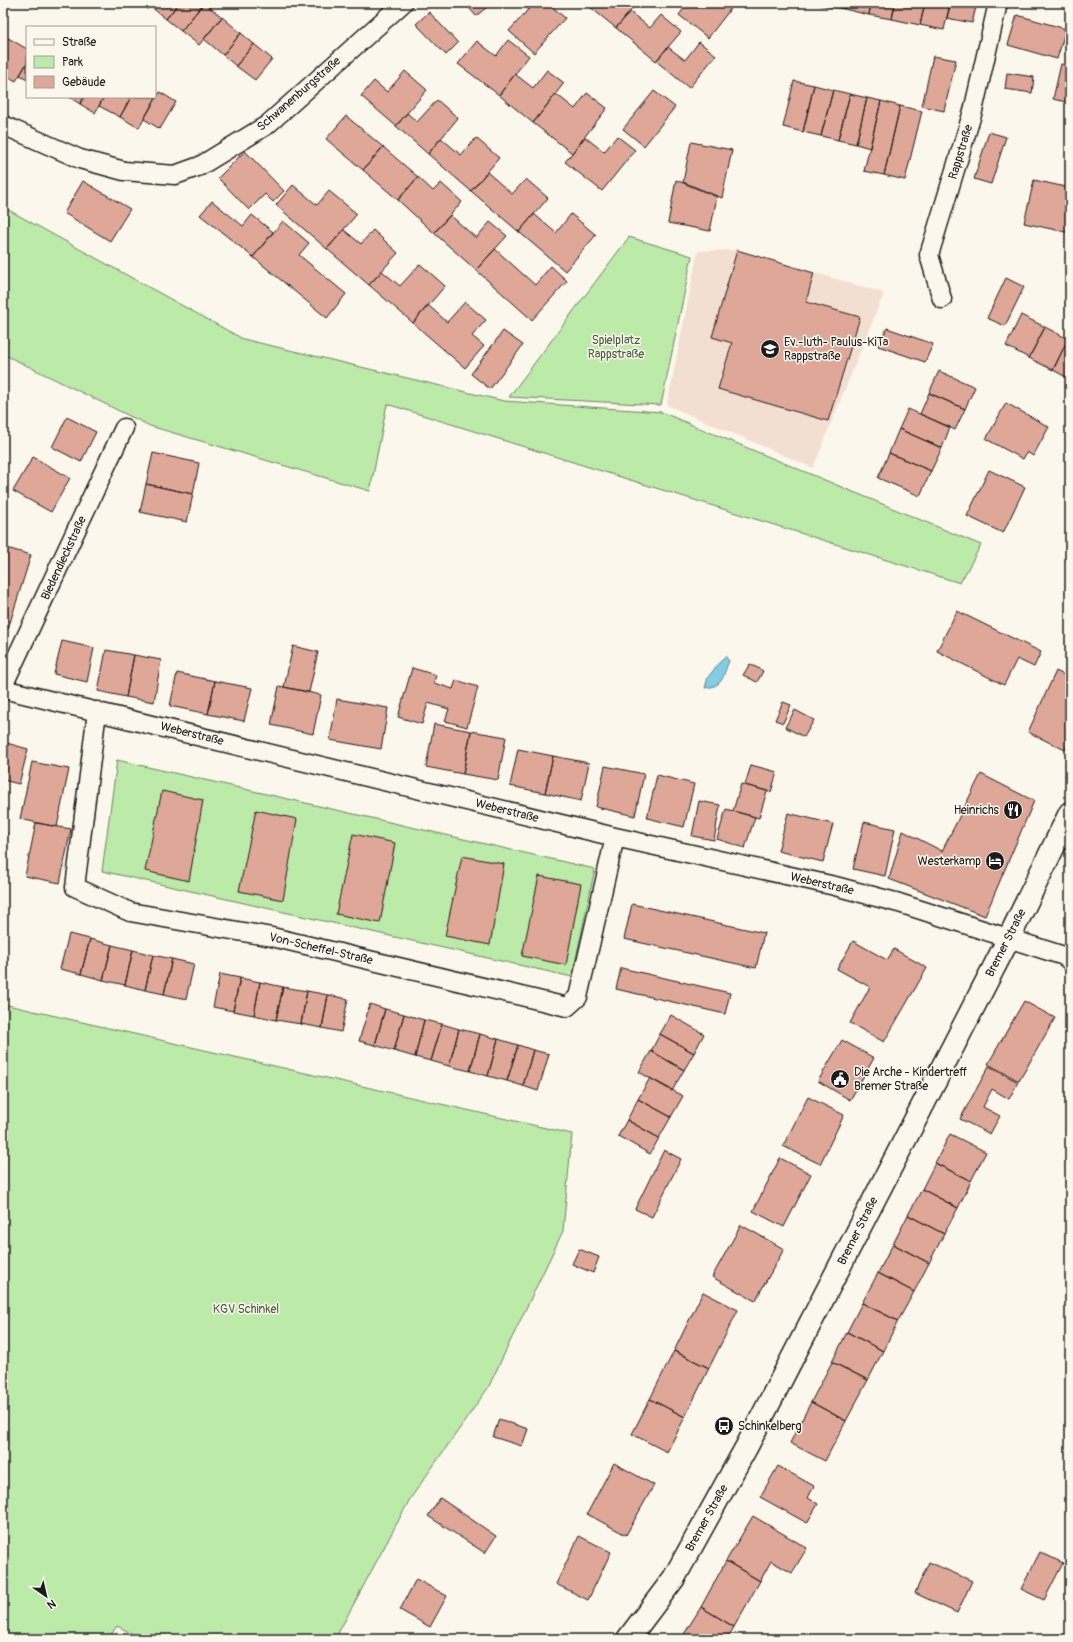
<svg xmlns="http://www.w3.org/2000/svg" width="1073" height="1642" font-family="Pangolin,sans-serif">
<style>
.built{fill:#f3dfd2}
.green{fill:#bceaa8;stroke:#6c8362}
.water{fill:#83cce4;stroke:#5a8694}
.building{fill:#dfa797;stroke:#1c1c1c}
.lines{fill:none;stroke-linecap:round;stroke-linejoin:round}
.minor-casing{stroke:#1c1c1c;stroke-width:21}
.secondary-casing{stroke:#1c1c1c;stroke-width:25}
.minor{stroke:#fbf7ec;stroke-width:18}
.secondary{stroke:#fbf7ec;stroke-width:22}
.labels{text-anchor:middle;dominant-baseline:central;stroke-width:3;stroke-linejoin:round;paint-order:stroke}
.street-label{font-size:12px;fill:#1c1c1c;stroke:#fbf7ec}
.park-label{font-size:12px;fill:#4c5a46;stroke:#fbf7ec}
.poi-label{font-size:12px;fill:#1c1c1c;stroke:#fbf7ec;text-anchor:start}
</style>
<rect width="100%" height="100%" fill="#fbf7ec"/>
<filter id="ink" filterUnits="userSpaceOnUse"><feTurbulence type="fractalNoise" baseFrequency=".025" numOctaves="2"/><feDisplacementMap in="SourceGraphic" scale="8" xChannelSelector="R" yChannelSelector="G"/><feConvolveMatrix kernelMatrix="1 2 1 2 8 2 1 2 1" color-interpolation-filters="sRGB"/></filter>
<g filter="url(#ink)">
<path class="built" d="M737 250 884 293 813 468 667 405 698 251Z"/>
<path class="green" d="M3 207 243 339 504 401 661 412 981 545 960 583 387 404 370 491 150 426 3 354Z
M629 237 692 256 661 405 509 397Z
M117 760 595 869 572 977 102 871Z
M3 1004 572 1134 563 1231 488 1388 410 1499 335 1639H144L117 1626 108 1639H3Z"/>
<path class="water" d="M725 656 729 661C722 676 725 686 705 688L708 677Z"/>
<path class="building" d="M140 3H153L148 9Z
M153 3H179L166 19 150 6Z
M179 3H204L181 31 166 19Z
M204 3 222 17 199 45 181 31Z
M465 3H492L476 16Z
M534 3H548L565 18 534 53 509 31Z
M585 3H637L616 28Z
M688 3H735L708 38 679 15Z
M820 3H845L844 9 819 5Z
M845 3H871L869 15 844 9Z
M871 3H895L892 19 869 15Z
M895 3H925L920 25 892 19Z
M925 3H950L944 30 920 25Z
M951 3H977L972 23 947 18Z
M429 12 458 43 446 55 416 24Z
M630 12 650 28 661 15 681 32 656 61 616 28Z
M1017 15 1066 29 1057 59 1008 45Z
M222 17 241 33 223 55 204 39Z
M241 33 254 44 236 66 223 55Z
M3 35 27 49V63L16 81 3 74Z
M508 40 529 56 499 95 458 64 477 41 496 56Z
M699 42 716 55 689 88 656 61 668 47 685 60Z
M254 44 272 59 255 80 236 66Z
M933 56 956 60 944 111 922 106Z
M27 63V79L20 75Z
M1061 64 1070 66V103L1053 99Z
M547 70 564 83 533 123 499 95 515 74 533 88Z
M405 71 427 90 396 126 361 96 374 81 387 92Z
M1007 73 1034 77 1032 93 1005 89Z
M794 81 814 85 803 132 783 127Z
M814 85 833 90 821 136 803 132Z
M833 90 850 94 838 140 821 136Z
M654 91 675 107 644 146 623 129Z
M160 92 176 102 160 129 144 119Z
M587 93 607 108 572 153 533 123 556 94 575 109Z
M850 94 867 98 856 144 838 140Z
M69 97H84L80 104Z
M84 97H104L95 113 80 104Z
M104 97H131L120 117 99 106Z
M131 97H156L139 128 120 117Z
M867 98 881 101 870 148 856 144Z
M437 100 458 118 428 154 396 126 407 113 417 122Z
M881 101 900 106 884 175 864 171Z
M900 106 922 111 905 180 884 175Z
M346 116 383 147 363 170 326 139Z
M989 132 1006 137 991 184 974 179Z
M617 136 635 150 602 191 565 162 585 137 604 152Z
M441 138 461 155 476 138 499 158 471 191 428 154Z
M691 142 732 150 722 198 683 182Z
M383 147 418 177 398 200 363 170Z
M245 151 284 191 273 202 265 194 249 210 218 178Z
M487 172 512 194 526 179 548 198 519 232 471 191Z
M418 177 433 191 441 183 462 202 434 233 398 200Z
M676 180 717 197 710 231 668 223Z
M1034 180 1070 188V233L1024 223Z
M83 181 130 209 110 241 64 213Z
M293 185 317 205 329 191 357 214 327 249 276 205Z
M212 201 243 226 252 215 273 232 253 257 200 215Z
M534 214 556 233 571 214 596 235 565 271 519 232Z
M450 215 476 238 490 222 507 236 476 270 434 233Z
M283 221 309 243 299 255 346 294 327 318 253 257Z
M344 230 361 244 373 230 398 253 369 285 327 249Z
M495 249 535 285 551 266 567 281 532 320 476 270Z
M737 250 814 273 806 302 860 317 828 421 718 389 732 343 712 337Z
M420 264 445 286 413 323 369 285 382 271 400 286Z
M1006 278 1024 287 1005 326 987 318Z
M465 302 486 320 472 336 484 346 465 368 413 323 428 305 447 322Z
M1021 315 1045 327 1029 358 1006 346Z
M1045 327 1068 339 1053 370 1029 358Z
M887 328 933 344 925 362 878 346Z
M503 331 523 345 490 389 471 374Z
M1068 339 1070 340V379L1053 370Z
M939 371 975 387 965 409 929 393Z
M929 393 965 409 955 430 920 414Z
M1006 403 1049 427 1033 456 1027 452 1023 459 986 439Z
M908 409 950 427 942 448 899 429Z
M67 417 96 432 81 462 52 447Z
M899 429 942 448 931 471 889 453Z
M153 453 199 463 193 494 146 484Z
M889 453 931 471 920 496 878 478Z
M33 457 70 478 51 512 13 491Z
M989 470 1025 487 1003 533 967 516Z
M146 484 193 494 187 522 140 512Z
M3 547 31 555 8 629 3 628Z
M957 611 1041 652 1034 667 1017 659 1004 685 937 651Z
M62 641 94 648 87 682 54 674Z
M293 646 318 652 309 692 284 687Z
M106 650 134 655 126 697 98 691Z
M134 655 161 660 154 702 126 697Z
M750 664 763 671 757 682 743 675Z
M412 668 436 675 434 683 453 689 456 680 478 687 467 727 445 721 449 709 428 703 422 724 398 717Z
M1056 671 1070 678V740L1065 750 1028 732Z
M177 673 215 681 208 714 170 706Z
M215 681 252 688 244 721 208 714Z
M279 686 321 695 313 734 271 725Z
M337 699 388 708 381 749 330 740Z
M783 702 791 705 783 723 775 720Z
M795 710 814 720 804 737 785 727Z
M434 724 471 731 463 774 426 767Z
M471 731 506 737 498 780 463 774Z
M3 742 28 749 19 784 3 780Z
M518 749 553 756 545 793 510 786Z
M553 756 589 763 581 801 545 793Z
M32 762 69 769 57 827 20 819Z
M751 765 777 772 771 792 745 785Z
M605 766 644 774 635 816 596 807Z
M981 774 1034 801 985 916 889 879 903 831 942 851Z
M657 775 694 784 684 827 647 818Z
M741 784 767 791 759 818 733 811Z
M162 791 203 800 189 881 145 871Z
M699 801 720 805 714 840 692 836Z
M726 809 755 817 745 848 717 839Z
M256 810 297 819 283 900 239 891Z
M788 813 833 824 823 862 778 851Z
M864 822 895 829 885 876 853 869Z
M36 823 71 829 60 883 25 876Z
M3 832 7 833 4 856H3Z
M353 834 395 843 380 923 336 914Z
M462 856 504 864 490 945 445 936Z
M539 876 581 884 566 965 522 956Z
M632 904 764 933 756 968 624 939Z
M69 934 90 939 81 974 60 969Z
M90 939 112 945 103 980 81 974Z
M853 941 887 960 894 949 927 968 884 1042 850 1023 870 987 837 969Z
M112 945 133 950 125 985 103 980Z
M133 950 153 955 145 990 125 985Z
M153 955 172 959 164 994 145 990Z
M172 959 194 964 186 999 164 994Z
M621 968 730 993 725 1014 616 989Z
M220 974 240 978 233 1011 213 1007Z
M240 978 260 982 254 1015 233 1011Z
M260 982 283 987 276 1020 254 1015Z
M283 987 307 991 301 1024 276 1020Z
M307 991 328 995 322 1028 301 1024Z
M328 995 348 999 341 1032 322 1028Z
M1024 1001 1055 1018 1019 1081 988 1064Z
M370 1004 385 1009 375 1045 359 1041Z
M385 1009 404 1014 394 1051 375 1045Z
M404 1014 424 1020 415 1057 394 1051Z
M671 1015 704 1034 694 1053 660 1034Z
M424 1020 442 1024 431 1061 415 1057Z
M442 1024 459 1029 449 1066 431 1061Z
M459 1029 480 1034 470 1071 449 1066Z
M480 1034 498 1039 488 1076 470 1071Z
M660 1034 694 1053 684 1070 651 1051Z
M498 1039 518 1045 507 1081 488 1076Z
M842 1040 874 1058 850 1100 818 1081Z
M518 1045 533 1050 523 1086 507 1081Z
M533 1050 549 1054 538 1091 523 1086Z
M651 1051 684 1070 672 1091 639 1072Z
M989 1066 1018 1082 1009 1099 992 1089 983 1107 1000 1116 990 1134 960 1119Z
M650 1078 683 1096 671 1117 638 1099Z
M808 1097 844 1115 820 1164 783 1146Z
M638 1099 671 1117 659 1138 627 1120Z
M627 1120 659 1138 650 1154 618 1136Z
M950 1134 986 1152 971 1181 935 1163Z
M664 1150 681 1159 652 1217 635 1209Z
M780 1158 811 1174 784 1227 753 1211Z
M935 1163 971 1181 958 1208 922 1189Z
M922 1189 958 1208 944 1234 908 1215Z
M908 1215 944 1234 929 1263 893 1244Z
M741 1225 784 1249 755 1301 712 1277Z
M893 1244 929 1263 914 1292 878 1273Z
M579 1249 599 1257 593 1273 572 1264Z
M878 1273 914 1292 898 1321 862 1303Z
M703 1292 738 1310 709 1368 674 1351Z
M862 1303 898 1321 883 1351 847 1332Z
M847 1332 883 1351 868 1380 832 1362Z
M674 1351 709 1368 685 1417 650 1399Z
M832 1362 868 1380 846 1421 811 1402Z
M650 1399 685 1417 667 1452 632 1434Z
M811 1402 846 1421 825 1461 790 1443Z
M499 1419 528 1429 522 1446 493 1437Z
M614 1463 654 1485 626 1535 587 1514Z
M778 1466 814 1486 808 1498 818 1504 807 1523 760 1497Z
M440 1498 496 1536 485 1553 428 1516Z
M753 1516 807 1548 792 1573 771 1561 760 1581 726 1561Z
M579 1536 611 1552 588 1600 556 1584Z
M1040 1552 1063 1563 1044 1600 1021 1589Z
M726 1561 760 1581 734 1627 701 1607Z
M929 1562 972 1581 957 1613 915 1593Z
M416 1579 447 1596 430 1627 400 1610Z
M701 1607 734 1627 727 1639H681Z"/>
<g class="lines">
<defs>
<path id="minor" d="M3 125 80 159 124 171 175 175 200 166 267 125 403 3
M942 299 929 255 973 111 998 3
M3 686 124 428
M3 689 615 837 835 886 899 903 1064 956 1070 961
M97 711 75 887 130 912 272 937 567 1007 578 997 615 837"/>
<path id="secondary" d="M628 1639 674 1578 747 1446 1009 938 1070 813"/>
</defs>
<use href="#minor" class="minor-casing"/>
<use href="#secondary" class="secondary-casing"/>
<use href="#minor" class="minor"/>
<use href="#secondary" class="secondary"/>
</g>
</g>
<defs>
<symbol id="school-disc" viewBox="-11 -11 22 22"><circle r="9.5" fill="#1c1c1c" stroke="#fbf7ec"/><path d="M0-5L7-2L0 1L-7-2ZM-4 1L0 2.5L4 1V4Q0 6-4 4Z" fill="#fff"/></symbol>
<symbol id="restaurant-disc" viewBox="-11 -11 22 22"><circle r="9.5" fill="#1c1c1c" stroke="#fbf7ec"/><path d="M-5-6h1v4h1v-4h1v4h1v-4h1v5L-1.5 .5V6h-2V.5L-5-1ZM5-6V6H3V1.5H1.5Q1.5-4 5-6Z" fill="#fff"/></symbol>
<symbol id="hotel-disc" viewBox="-11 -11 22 22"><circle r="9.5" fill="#1c1c1c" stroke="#fbf7ec"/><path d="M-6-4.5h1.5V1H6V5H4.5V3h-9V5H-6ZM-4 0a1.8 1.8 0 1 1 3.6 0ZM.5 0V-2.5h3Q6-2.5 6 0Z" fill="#fff"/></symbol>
<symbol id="civic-disc" viewBox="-11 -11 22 22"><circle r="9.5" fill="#1c1c1c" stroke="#fbf7ec"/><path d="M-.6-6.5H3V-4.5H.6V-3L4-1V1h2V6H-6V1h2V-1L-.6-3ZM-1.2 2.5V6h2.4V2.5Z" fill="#fff"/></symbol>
<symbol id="bus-disc" viewBox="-11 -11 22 22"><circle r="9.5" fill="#1c1c1c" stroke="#fbf7ec"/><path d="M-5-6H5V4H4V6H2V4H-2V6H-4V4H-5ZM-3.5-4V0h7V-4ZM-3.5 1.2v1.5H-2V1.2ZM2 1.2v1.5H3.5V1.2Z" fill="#fff"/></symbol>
</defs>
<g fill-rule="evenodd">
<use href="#school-disc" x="759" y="338" width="22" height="22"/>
<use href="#restaurant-disc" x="1002" y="799" width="22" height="22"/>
<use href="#hotel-disc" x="984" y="850" width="22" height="22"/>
<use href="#civic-disc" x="829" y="1068" width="22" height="22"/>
<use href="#bus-disc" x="713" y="1415" width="22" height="22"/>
</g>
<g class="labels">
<g class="street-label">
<text transform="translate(299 94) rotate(-41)">Schwanenburgstraße</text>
<text transform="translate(961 152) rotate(-73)">Rappstraße</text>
<text transform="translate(64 558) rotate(-65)">Biedendieckstraße</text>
<text transform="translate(192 734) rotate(14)">Weberstraße</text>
<text transform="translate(507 811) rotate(14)">Weberstraße</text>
<text transform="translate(822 884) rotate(13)">Weberstraße</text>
<text transform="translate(1006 943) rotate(-63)">Bremer Straße</text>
<text transform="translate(321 949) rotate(13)">Von-Scheffel-Straße</text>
<text transform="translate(858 1231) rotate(-63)">Bremer Straße</text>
<text transform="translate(707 1518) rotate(-61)">Bremer Straße</text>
</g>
<g class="park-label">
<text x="616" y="340">Spielplatz<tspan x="616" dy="14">Rappstraße</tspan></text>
<text x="246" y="1309">KGV Schinkel</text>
</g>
<g class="poi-label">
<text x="784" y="342">Ev.-luth- Paulus-KiTa<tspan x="784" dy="14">Rappstraße</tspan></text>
<text x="999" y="810" text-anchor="end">Heinrichs</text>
<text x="981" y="861" text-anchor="end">Westerkamp</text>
<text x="854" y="1072">Die Arche - Kindertreff<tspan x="854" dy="14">Bremer Straße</tspan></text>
<text x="738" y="1426">Schinkelberg</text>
</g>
</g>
<rect width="1073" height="1642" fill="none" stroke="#fbf7ec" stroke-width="16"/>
<rect x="8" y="8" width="1057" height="1626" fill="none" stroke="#1c1c1c" stroke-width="1.5" filter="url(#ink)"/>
<rect x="26" y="26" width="130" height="72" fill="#fbf7ec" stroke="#a29f99"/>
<rect x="34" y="39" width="20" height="6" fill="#fbf7ec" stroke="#a29f99"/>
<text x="62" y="46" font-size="12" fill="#1c1c1c">Straße</text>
<rect x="34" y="56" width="20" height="12" fill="#bceaa8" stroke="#a29f99"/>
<text x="62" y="66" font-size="12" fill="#1c1c1c">Park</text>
<rect x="34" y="76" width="20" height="12" fill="#dfa797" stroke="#a29f99"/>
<text x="62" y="86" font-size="12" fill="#1c1c1c">Gebäude</text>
<g transform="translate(46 1596) rotate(146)" stroke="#fbf7ec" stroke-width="3" paint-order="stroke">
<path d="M0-3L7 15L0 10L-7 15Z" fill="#1c1c1c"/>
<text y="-6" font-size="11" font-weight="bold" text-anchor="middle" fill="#1c1c1c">N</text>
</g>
</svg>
